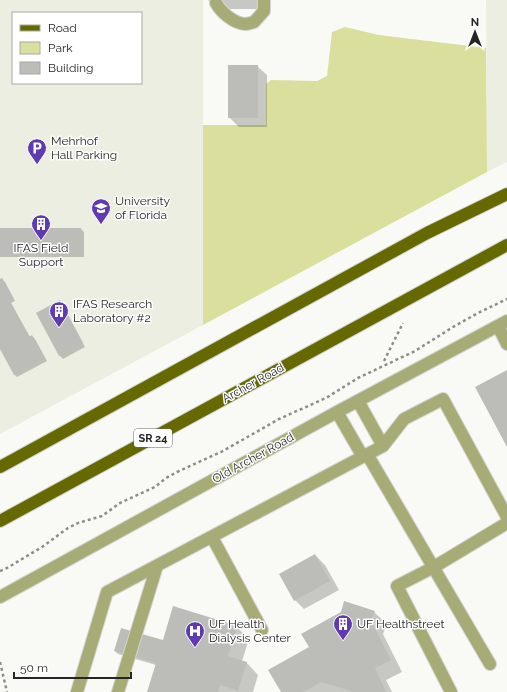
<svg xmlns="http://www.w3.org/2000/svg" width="507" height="692" font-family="Raleway,sans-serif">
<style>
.built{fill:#edeee2;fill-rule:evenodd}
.green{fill:#dadf9e}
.shadow{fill:#0003}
.building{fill:#bcbdb9}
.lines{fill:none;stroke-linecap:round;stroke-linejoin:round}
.minor-casing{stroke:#d3d4cf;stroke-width:14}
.major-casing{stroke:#d3d4cf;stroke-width:14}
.path{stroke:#8d8e8b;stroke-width:2.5;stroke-dasharray:3 3;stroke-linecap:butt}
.minor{stroke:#a7ac76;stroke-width:12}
.major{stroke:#656900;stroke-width:12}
.labels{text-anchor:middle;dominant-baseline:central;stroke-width:3;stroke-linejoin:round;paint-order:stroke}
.shield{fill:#fff;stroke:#666;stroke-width:1}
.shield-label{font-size:11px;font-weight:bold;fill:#252524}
.poi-label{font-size:12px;fill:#252524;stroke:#fff;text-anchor:start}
.street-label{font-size:12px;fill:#252524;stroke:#fff}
</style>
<rect width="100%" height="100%" fill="#f9faf5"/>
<path class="built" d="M0 0H203V325L0 434ZM13 13H141V83H13Z
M486 0H507V162L487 172Z"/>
<path class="green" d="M345 27 379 35 486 48 487 172 459 187 203 325V125H266V84L271 80 317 81 327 76 332 32Z"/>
<path class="shadow" d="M208 0H264V9H216Z
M257 66 267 75V127H239L229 117Z
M0 229H81L84 232V257H0Z
M2 279 5 282 15 301 11 303 30 337 32 336 35 339 47 361 17 377 14 374 0 347V281Z
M60 301 62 304 85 347 63 359 60 356 38 313Z
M315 555 325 565 339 590 304 609 295 600Z
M374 612 387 624 383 634 402 672 386 680 392 692H282Z
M237 627 249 639 242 661 246 662 258 675 253 692H148L156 665 118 654 115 651Z"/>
<path class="building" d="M228 65H258V118H228Z
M0 228H81V254L0 255Z
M2 278 13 298 9 299 29 337 32 335 45 358 14 375 0 349V279Z
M60 300 83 343 59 356 36 313Z
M507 370V447L475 387Z
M315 554 330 581 294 601 279 574Z
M344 601 375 611 371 621 391 660 375 668 386 692H352L351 691 321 682 303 692H281L268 670 309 647 301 634 341 612Z
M173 606 238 626 228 656 247 662 238 691 220 685 218 692H147L156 663 114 651 121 628 163 640Z"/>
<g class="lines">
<defs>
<path id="minor" d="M216 3C221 12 233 23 245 24 248 24 251 23 254 22L264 11V0
M498 326 507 344
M358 401 383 446
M337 412 363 457
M367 454 490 664
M212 537 262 630
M0 597 337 412 507 321
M77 692 107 592 383 446 404 419 443 399 507 517
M118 692 157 566
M451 692 397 586 434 567 507 523"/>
<path id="major" d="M0 467 427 233 507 194
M0 521 507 245"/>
</defs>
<use href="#minor" class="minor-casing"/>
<use href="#major" class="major-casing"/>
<path class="path" d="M384 361 403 323
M0 571 7 568 42 547 68 528 78 523 102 516 120 503 155 487 166 478 177 472 203 460 221 452 244 439 279 419 326 398 358 378 415 351 453 327 478 313 507 299
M0 662 7 692"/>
<use href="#minor" class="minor"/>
<use href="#major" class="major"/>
</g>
<defs>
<symbol id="parking-pin" viewBox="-11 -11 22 30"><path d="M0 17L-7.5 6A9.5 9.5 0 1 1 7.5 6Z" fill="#5f3ab2" stroke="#fff"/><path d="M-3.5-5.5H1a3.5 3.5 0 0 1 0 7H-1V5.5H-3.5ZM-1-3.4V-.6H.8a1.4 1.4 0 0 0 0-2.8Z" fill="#fff"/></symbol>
<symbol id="university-pin" viewBox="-11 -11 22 30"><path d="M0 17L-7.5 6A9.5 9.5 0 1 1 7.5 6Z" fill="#5f3ab2" stroke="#fff"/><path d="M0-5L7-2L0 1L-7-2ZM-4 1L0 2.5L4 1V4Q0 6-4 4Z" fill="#fff"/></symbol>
<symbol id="building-pin" viewBox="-11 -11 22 30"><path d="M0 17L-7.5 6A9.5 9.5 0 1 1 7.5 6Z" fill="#5f3ab2" stroke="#fff"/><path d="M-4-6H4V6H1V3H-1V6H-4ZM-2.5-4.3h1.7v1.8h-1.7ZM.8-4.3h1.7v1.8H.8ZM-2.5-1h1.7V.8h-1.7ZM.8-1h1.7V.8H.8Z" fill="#fff"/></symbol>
<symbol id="hospital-pin" viewBox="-11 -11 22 30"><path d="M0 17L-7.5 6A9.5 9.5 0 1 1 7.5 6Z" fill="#5f3ab2" stroke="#fff"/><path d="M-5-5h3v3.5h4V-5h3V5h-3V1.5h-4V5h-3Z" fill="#fff"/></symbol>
</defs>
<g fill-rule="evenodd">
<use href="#parking-pin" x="26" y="137" width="22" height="30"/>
<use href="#university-pin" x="90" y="197" width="22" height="30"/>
<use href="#building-pin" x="30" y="213" width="22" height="30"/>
<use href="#building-pin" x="48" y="300" width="22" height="30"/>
<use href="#building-pin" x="332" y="613" width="22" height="30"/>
<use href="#hospital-pin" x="184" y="620" width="22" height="30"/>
</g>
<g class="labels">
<rect class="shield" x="134" y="429" width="38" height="18" rx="3"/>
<g class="shield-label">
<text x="153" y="438">SR 24</text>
</g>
<g class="poi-label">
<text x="51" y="141">Mehrhof<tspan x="51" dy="14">Hall Parking</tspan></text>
<text x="115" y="201">University<tspan x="115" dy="14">of Florida</tspan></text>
<text x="41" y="248" text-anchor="middle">IFAS Field<tspan x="41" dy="14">Support</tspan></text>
<text x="73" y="304">IFAS Research<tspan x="73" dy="14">Laboratory #2</tspan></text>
<text x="209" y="624">UF Health<tspan x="209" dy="14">Dialysis Center</tspan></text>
<text x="357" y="624">UF Healthstreet</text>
</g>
<g class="street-label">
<text transform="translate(253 383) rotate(-29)">Archer Road</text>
<text transform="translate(253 458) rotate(-29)">Old Archer Road</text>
</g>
</g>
<rect x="12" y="12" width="130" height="72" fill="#ffffff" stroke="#a8a8a7"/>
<rect x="20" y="25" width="20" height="6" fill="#656900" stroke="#a8a8a7"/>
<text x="48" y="32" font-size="12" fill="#252524">Road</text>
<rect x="20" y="42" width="20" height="12" fill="#dadf9e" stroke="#a8a8a7"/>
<text x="48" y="52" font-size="12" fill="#252524">Park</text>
<rect x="20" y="62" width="20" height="12" fill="#bcbdb9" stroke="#a8a8a7"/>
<text x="48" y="72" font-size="12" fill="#252524">Building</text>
<g transform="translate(475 32)" stroke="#ffffff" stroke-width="3" paint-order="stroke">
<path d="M0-3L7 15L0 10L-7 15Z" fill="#252524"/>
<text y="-6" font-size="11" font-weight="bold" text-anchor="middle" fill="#252524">N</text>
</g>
<path d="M14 672v6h117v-6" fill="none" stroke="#252524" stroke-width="2"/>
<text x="20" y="672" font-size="12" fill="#252524" stroke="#ffffff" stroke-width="3" paint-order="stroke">50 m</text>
</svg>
